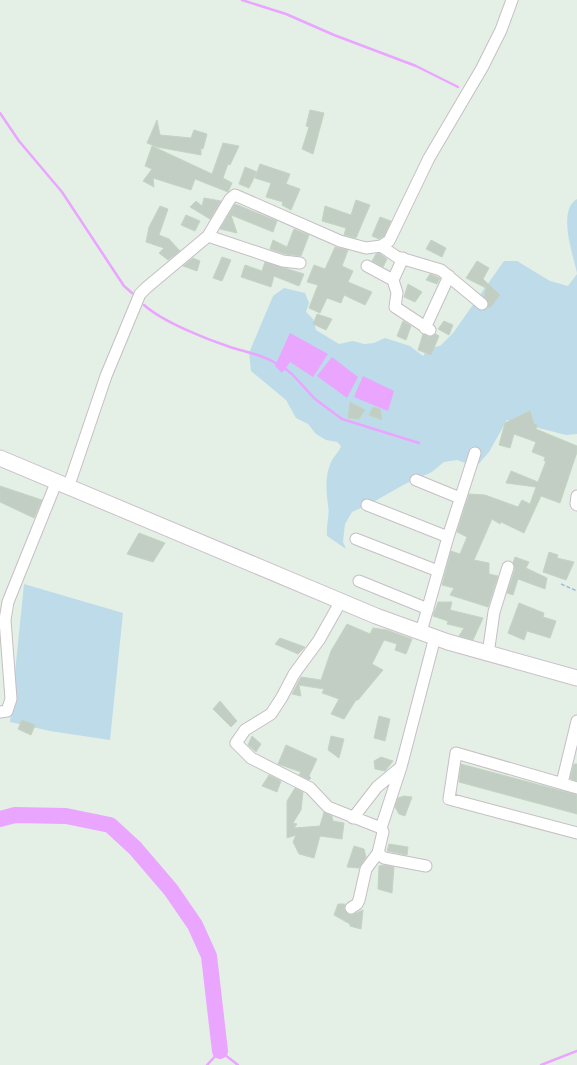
<svg xmlns="http://www.w3.org/2000/svg" width="577" height="1065" font-family="'Titillium Web',sans-serif">
<style>
.green{fill:#bedbea}
.water{fill:#eaa5ff}
.lines{fill:none;stroke-linecap:round;stroke-linejoin:round}
.stream{stroke:#eaa5ff;stroke-width:2.5}
.river{stroke:#eaa5ff;stroke-width:16}
.building{fill:#c2cec3;stroke:#c2d5c2}
.street-casing{stroke:#c6bec6;stroke-width:13}
.secondary-casing{stroke:#cac0ca;stroke-width:17}
.path{stroke:#a0b9dd;stroke-width:1.5;stroke-dasharray:4 2;stroke-linecap:butt}
.street{stroke:#fff;stroke-width:11}
.secondary{stroke:#fff;stroke-width:15}
</style>
<rect width="100%" height="100%" fill="#e4f0e5"/>
<path class="green" d="M577 199V273C573 254 557 211 577 199Z
M504 261H517L550 281 568 286 577 274V434L566 435 507 420 489 452 476 467 457 460 444 462 432 472 405 484 368 505 352 512 345 524 343 542 346 549 327 536C326 525 330 515 328 505 326 491 325 475 331 462 334 456 339 452 341 446L337 442 326 440 316 434 308 424 296 418 286 400 251 371 249 353 273 296 284 288 305 293 309 303 306 312 313 319 316 330 339 344 353 341 364 344 374 343 385 338 410 346 423 356 428 348 440 346 453 333Z
M24 584 123 613 110 740 50 731 10 722Z"/>
<path class="water" d="M290 333 328 354 313 377 290 362 282 373 275 366Z
M332 357 358 377 347 398 317 376Z
M363 376 394 391 388 411 354 397Z"/>
<g class="lines">
<path class="stream" d="M242 0 286 14 334 35 416 66 458 87
M0 113 19 141 62 192 124 286 132 293
M144 305C163 322 206 339 230 347 246 352 264 355 279 365
M283 367 292 374 315 399 342 419 419 443
M207 1065 220 1051 238 1065
M541 1065 577 1051"/>
<path class="river" d="M0 819 15 815 66 816 110 825 135 848 171 890 195 925 209 956 220 1051"/>
</g>
<path class="building" d="M310 110 324 113 313 154 302 149 309 127 306 126Z
M157 120 160 135 191 138 194 130 207 134 203 149 201 148V155L157 147 147 143Z
M223 143 239 146 230 165 228 164 223 178 232 183 228 192 195 179 191 190 153 178 154 187 143 181 152 169 145 166 152 146 212 174Z
M260 164 290 174 286 184 300 189 291 210 282 205 283 202 266 197 271 183 255 178Z
M245 167 257 172 249 188 239 184Z
M204 198 221 201 210 219 190 207 196 201 202 206Z
M356 200 370 205 356 238 344 235 346 228 322 221 325 206 351 215Z
M235 204 277 221 273 232 231 215 237 233 220 229Z
M160 206 168 209 159 235 169 239 180 251 168 260 159 253 164 248 146 242 149 227Z
M186 215 200 221 195 231 181 225Z
M380 217 391 221 384 236 379 239 372 236Z
M294 229 309 235 301 256 285 254 270 249 273 240 287 247Z
M431 240 446 248 442 257 426 249Z
M335 247 348 250 342 266 353 271 348 282 372 292 365 305 344 295 341 303 327 298 320 313 309 308 318 285 307 282 314 265 325 269Z
M379 253 387 259 383 267 372 261 376 254Z
M222 257 231 260 222 281 213 278Z
M193 258 200 261 197 271 183 266Z
M477 261 489 268 483 279 500 295 490 308 488 307V301L484 297 486 288 466 278Z
M265 262 304 274 299 286 274 276 271 287 241 277 245 265 262 271Z
M430 274 440 278 437 284 426 280Z
M408 284 422 292 415 302 404 297Z
M317 314 332 319 326 330 313 324Z
M403 321 411 326 406 340 397 336Z
M444 321 453 325 449 335 438 329Z
M423 334 429 337 436 334 439 336 431 355 418 350Z
M350 402 365 410 359 419 348 418Z
M373 407 380 409 382 420 369 415Z
M530 411 534 424 537 425 536 429 577 446V452L560 503 541 496 524 533 501 522 500 524 492 519 474 560 489 563V574L498 576 488 607 450 595 454 588 442 585 451 551 460 554 467 537 457 532 469 494 485 495 518 507 522 500 530 504 536 487 506 483 511 471 538 482 546 461H544L545 457 532 452 536 442 514 434 510 448 499 445 505 423Z
M0 486 42 500 34 518 0 502Z
M139 533 165 543 153 562 127 554Z
M549 552 558 555 557 558 574 562 566 580 543 572Z
M515 557 529 562 526 568 547 578 545 589 518 579 513 595 507 593 515 569 513 563Z
M438 602H452L450 610 483 618 473 640 459 636 464 628 447 624 448 621 433 616Z
M519 603 544 613 543 617 556 621 550 638 527 631 524 640 508 633Z
M347 624 370 634 373 628 387 630 412 639 406 654 395 650 397 644 384 640 372 664 383 670 358 700H356L344 719 331 714 339 699 322 693 324 689 299 685 301 696 292 694 301 677 321 680 331 651Z
M280 638 305 647 298 654 275 644Z
M220 701 237 721 231 727 213 709Z
M379 716 390 719 385 741 374 738Z
M22 720 35 725 31 735 18 729Z
M252 736 261 744 256 752 248 745Z
M331 736 344 739 339 758 328 750Z
M286 745 317 759 309 776 311 778 309 780 299 775 301 772 278 764Z
M381 757 393 761 385 771 375 769 374 761Z
M461 764 577 795V814L459 782Z
M574 764H577V781L570 779Z
M269 775 281 781 277 792 262 786Z
M295 788 303 792 301 810 293 823 297 824 294 828 320 826 324 812 332 816 333 821 344 823 342 839 320 836 314 858 299 854 293 842 296 835 287 838V801Z
M404 796 412 797 405 816 399 814 395 807 398 798Z
M389 844 408 847 407 855 387 851Z
M354 846 364 849 366 857 359 868 347 867Z
M384 865 394 867 392 893 378 889 379 866Z
M338 904H345L344 909 348 914 352 915 363 910 361 929 350 926V924L334 915Z"/>
<g class="lines">
<defs>
<path id="street" d="M208 236 283 261 300 263
M381 246 397 257 441 270 482 304
M367 266 393 280 397 293 395 307 430 330
M393 280 403 258
M425 328 449 276
M416 480 460 498
M68 488 106 376 140 294 146 288 208 236 230 199 235 195 340 241 366 248 381 246 389 241 429 158 482 68 501 30 512 0
M577 496 576 504 577 505
M367 505 448 537
M356 539 438 571
M359 581 428 609
M341 601 319 640 294 674 282 697 271 714 245 730 236 743 251 758 310 788 328 807 381 828 383 832 378 853 366 869 359 900 357 904 351 908
M421 632 448 537 475 453
M488 654 494 612 508 567
M0 712 7 711 11 699 5 620 8 602 56 483
M562 783 577 721
M577 788 456 753 449 799 577 833
M353 818 377 787 401 767 435 637
M381 828 401 767
M378 853 384 858 426 866"/>
<path id="secondary" d="M0 458 376 616 448 642 577 678"/>
</defs>
<use href="#street" class="street-casing"/>
<use href="#secondary" class="secondary-casing"/>
<path class="path" d="M561 584 577 591"/>
<use href="#street" class="street"/>
<use href="#secondary" class="secondary"/>
</g>
</svg>
